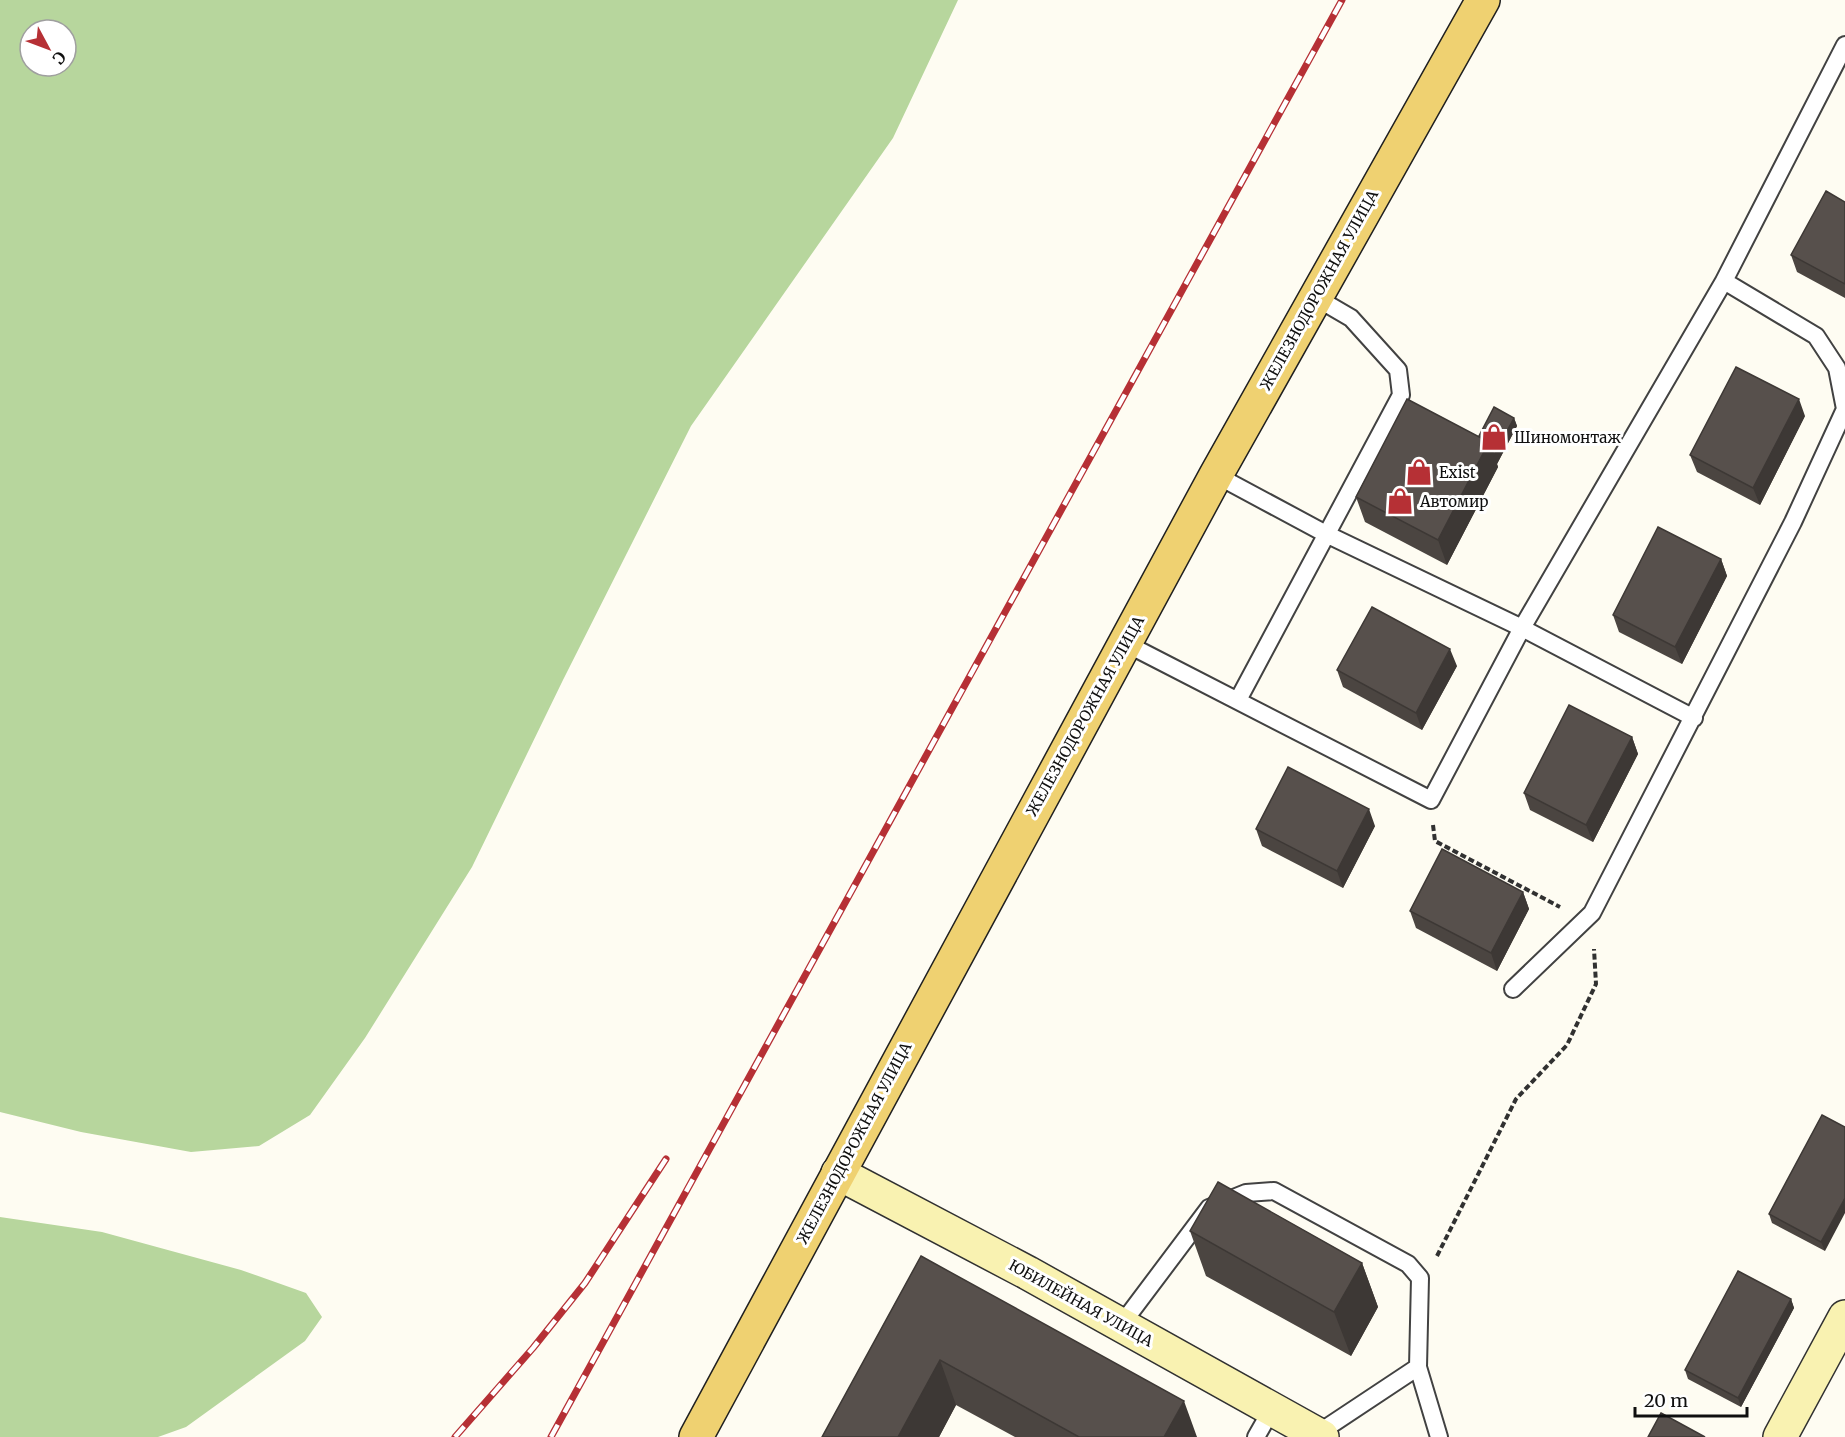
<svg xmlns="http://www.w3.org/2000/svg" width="1845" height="1437" font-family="Merriweather,serif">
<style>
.forest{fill:#b7d69d;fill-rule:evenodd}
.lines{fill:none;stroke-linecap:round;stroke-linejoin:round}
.lane-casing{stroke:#424242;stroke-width:20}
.secondary-casing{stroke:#313131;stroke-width:36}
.primary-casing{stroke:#202020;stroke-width:36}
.path{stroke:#313131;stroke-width:4;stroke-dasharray:6 3;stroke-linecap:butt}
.lane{stroke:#fff;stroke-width:16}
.secondary{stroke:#f9f2b1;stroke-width:33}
.primary{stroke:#efd171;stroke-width:33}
.rail-casing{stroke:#b63035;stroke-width:7}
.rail{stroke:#fff;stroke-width:4.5;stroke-dasharray:14;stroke-linecap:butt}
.wall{fill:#4b4541}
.shaded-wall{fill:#3d3835}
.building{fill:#57504c;stroke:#3d3835;stroke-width:1.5}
.labels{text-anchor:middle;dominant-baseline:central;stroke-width:6;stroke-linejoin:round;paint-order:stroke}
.street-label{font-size:15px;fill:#0f0f0f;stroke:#fff}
.poi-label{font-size:15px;fill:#0f0f0f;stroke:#fff;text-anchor:start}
</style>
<rect width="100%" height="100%" fill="#fefcf2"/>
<path class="forest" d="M0 0H958L893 138 691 426 563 680 472 867 365 1038 310 1115 259 1146 191 1152 81 1132 0 1112ZM30 30H66V66H30Z
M0 1217 102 1232 241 1270 306 1293 322 1317 305 1341 186 1427 158 1437H0Z"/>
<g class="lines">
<defs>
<path id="lane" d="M1724 281 1845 45
M1216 475 1326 534 1522 628 1694 718
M1125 643 1431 800 1522 628 1724 281 1816 336 1837 368 1845 409 1793 522 1592 913 1513 989
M1238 700 1401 395 1398 370 1351 318 1315 297
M1121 1325 1209 1208 1246 1193 1274 1191 1408 1264 1420 1278 1418 1367 1439 1437
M1317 1434 1418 1367
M1256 1437 1272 1409"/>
<path id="secondary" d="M838 1173 1028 1273 1322 1437
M1780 1437 1845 1317"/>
<path id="primary" d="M696 1437 1216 475 1483 0"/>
</defs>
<use href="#lane" class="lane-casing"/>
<use href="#secondary" class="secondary-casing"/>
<use href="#primary" class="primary-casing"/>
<path class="path" d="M1433 825 1435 841 1560 907
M1437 1256 1516 1099 1567 1045 1596 984 1594 949"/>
<use href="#lane" class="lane"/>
<use href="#secondary" class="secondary"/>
<use href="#primary" class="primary"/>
<defs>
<path id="rail" d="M455 1437 533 1348 585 1283 666 1159
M551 1437 1342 0"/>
</defs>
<use href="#rail" class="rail-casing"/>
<use href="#rail" class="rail"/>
</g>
<path class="wall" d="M1845 202V298L1797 272 1791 255Z
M1805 416 1760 505 1697 472 1690 455Z
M1514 418 1517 426 1497 464 1498 467 1447 565 1365 522 1356 497 1479 436Z
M1721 559 1727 576 1682 664 1619 632 1613 615Z
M1457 666 1422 730 1343 687 1337 670Z
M1632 737 1638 754 1593 842 1530 810 1524 793Z
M1375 826 1343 888 1262 846 1256 829Z
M1523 892 1529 909 1497 971 1416 928 1410 911Z
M1822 1115 1825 1251 1772 1223 1769 1214Z
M1190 1231 1362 1263 1378 1307 1351 1356 1206 1276Z
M921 1256 1197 1437H1015L956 1405 939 1437H822Z
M1791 1299 1794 1308 1741 1407 1688 1379 1685 1370Z"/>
<path class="shaded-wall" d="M1799 399 1805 416 1760 505 1753 488Z
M1514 418 1517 426 1497 464 1498 467 1447 565 1438 540 1489 442Z
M1721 559 1727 576 1682 664 1675 647Z
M1450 649 1457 666 1422 730 1416 713Z
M1632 737 1638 754 1593 842 1586 825Z
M1369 809 1375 826 1343 888 1337 871Z
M1523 892 1529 909 1497 971 1491 953Z
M1845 1198V1213L1825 1251 1821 1242Z
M1362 1263 1378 1307 1351 1356 1334 1312Z
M1791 1299 1794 1308 1741 1407 1738 1398Z
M940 1360 956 1405 939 1437H898Z
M1184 1401 1197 1437H1164Z"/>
<path class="building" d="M1826 191 1845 202V284L1791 255Z
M1736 367 1799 399 1753 488 1690 455Z
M1407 399 1489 442 1438 540 1356 497Z
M1494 407 1514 418 1494 455 1489 442 1479 436Z
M1658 527 1721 559 1675 647 1613 615Z
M1372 607 1450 649 1416 713 1337 670Z
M1569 705 1632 737 1586 825 1524 793Z
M1288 767 1369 809 1337 871 1256 829Z
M1442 849 1523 892 1491 953 1410 911Z
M1822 1115 1845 1127V1198L1821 1242 1769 1214Z
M1218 1182 1362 1263 1334 1312 1190 1231Z
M921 1256 1184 1401 1164 1437H1079L940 1360 898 1437H822Z
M1738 1271 1791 1299 1738 1398 1685 1370Z
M1661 1413 1705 1437H1648Z"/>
<defs>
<symbol id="shop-bare" viewBox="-9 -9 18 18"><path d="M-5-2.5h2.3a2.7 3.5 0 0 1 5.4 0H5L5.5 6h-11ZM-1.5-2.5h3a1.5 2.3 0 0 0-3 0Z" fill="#b63035" stroke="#fff" stroke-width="2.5" paint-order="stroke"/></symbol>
</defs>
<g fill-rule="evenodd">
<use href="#shop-bare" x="1475" y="418" width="38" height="38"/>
<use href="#shop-bare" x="1400" y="453" width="38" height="38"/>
<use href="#shop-bare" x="1381" y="482" width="38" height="38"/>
</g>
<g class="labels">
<g class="street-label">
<text transform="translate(1319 290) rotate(-61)">ЖЕЛЕЗНОДОРОЖНАЯ УЛИЦА</text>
<text transform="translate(1085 716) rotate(-61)">ЖЕЛЕЗНОДОРОЖНАЯ УЛИЦА</text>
<text transform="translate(854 1143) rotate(-62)">ЖЕЛЕЗНОДОРОЖНАЯ УЛИЦА</text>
<text transform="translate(1081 1303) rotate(29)">ЮБИЛЕЙНАЯ УЛИЦА</text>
</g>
<g class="poi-label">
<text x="1514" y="437">Шиномонтаж</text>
<text x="1439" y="472">Exist</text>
<text x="1420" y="501">Автомир</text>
</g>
</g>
<g transform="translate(48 48) rotate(131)"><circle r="28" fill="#ffffff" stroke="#9f9f9f" stroke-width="1.5"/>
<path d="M0-4.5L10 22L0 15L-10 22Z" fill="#b63035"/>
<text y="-9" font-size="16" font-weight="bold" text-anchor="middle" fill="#0f0f0f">С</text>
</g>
<path d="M1635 1407v9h112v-9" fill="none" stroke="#0f0f0f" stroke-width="3"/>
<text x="1644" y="1407" font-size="18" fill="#0f0f0f" stroke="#ffffff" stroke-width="4.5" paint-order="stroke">20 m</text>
</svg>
